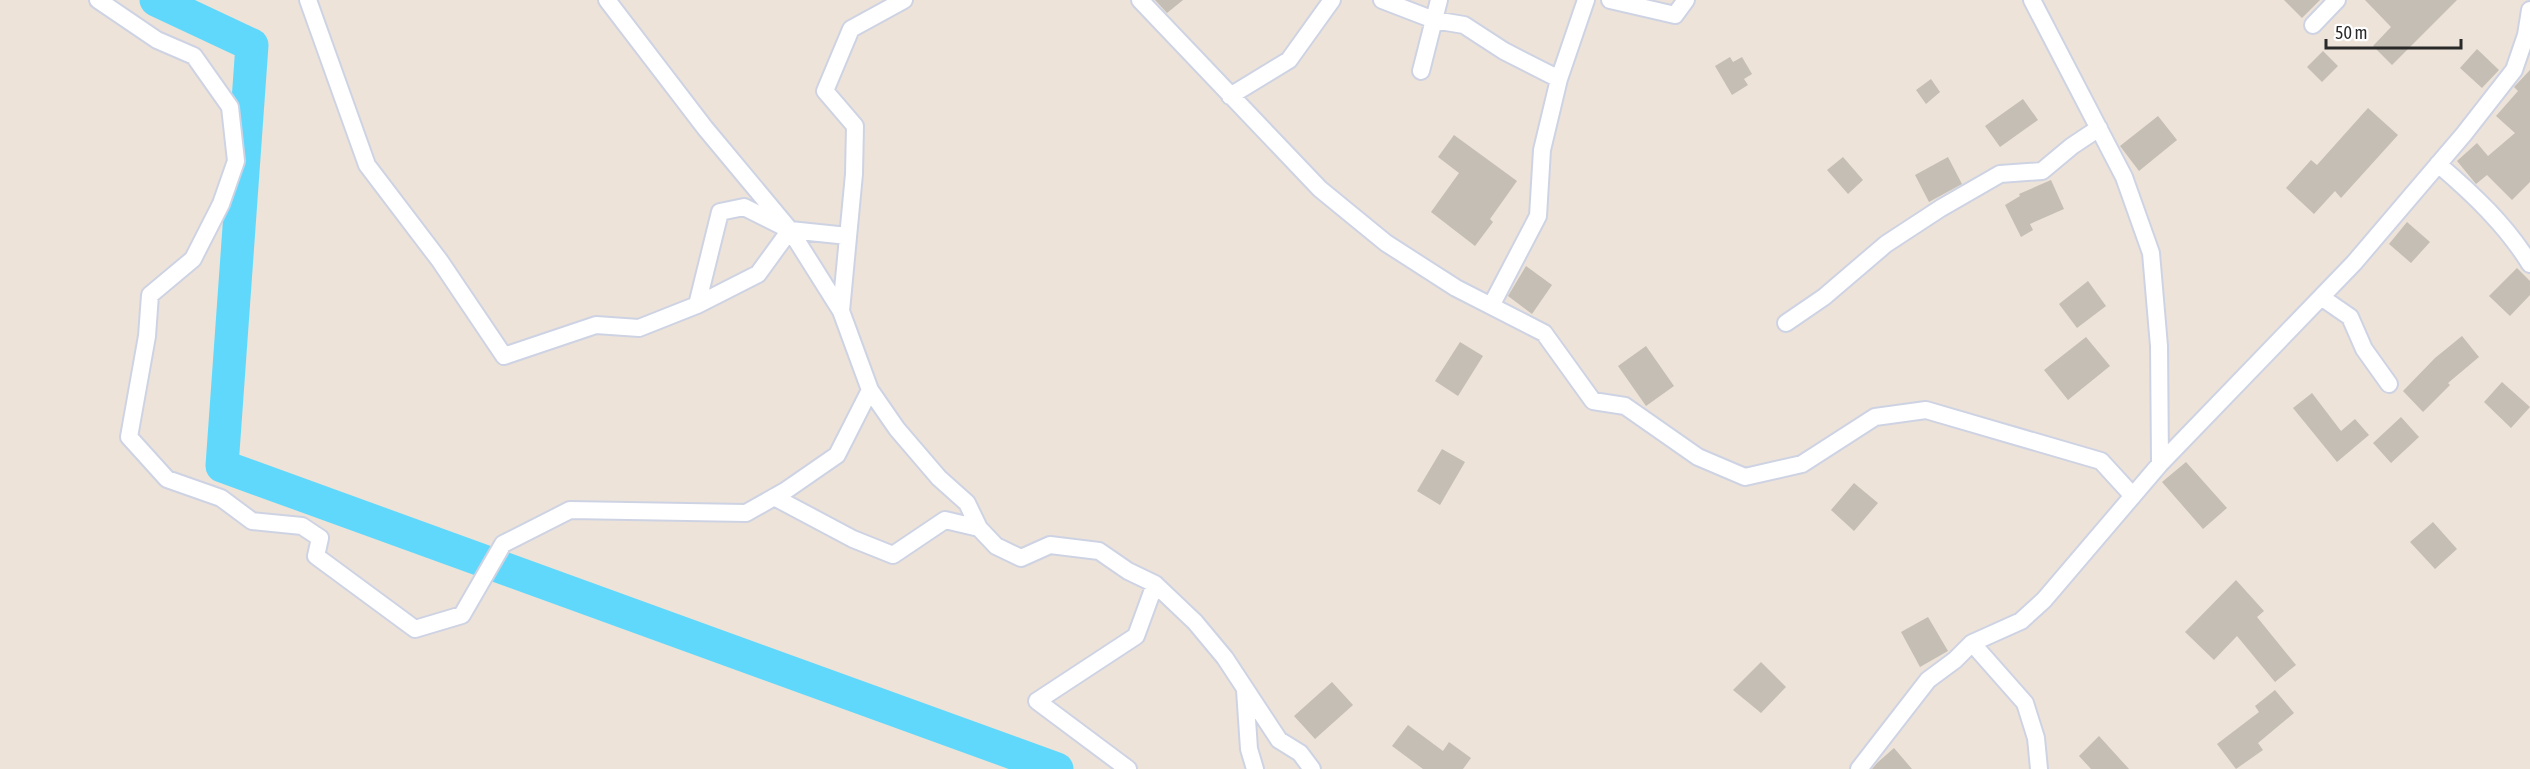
<svg xmlns="http://www.w3.org/2000/svg" width="2530" height="769" font-family="'Asap Condensed',sans-serif">
<style>
.lines{fill:none;stroke-linecap:round;stroke-linejoin:round}
.river{stroke:#60d8fb;stroke-width:33}
.building{fill:#c4beb5}
.minor-casing{stroke:#ced3e4;stroke-width:20}
.minor{stroke:#fff;stroke-width:16}
</style>
<rect width="100%" height="100%" fill="#ede3d9"/>
<g class="lines">
<path class="river" d="M156 0 252 45 222 466 1057 769"/>
</g>
<path class="building" d="M1155 0H1183L1167 13Z
M2284 0H2320L2302 18Z
M2365 0H2457L2392 65 2373 46 2391 27Z
M2477 49 2499 70 2482 88 2460 68Z
M2323 51 2338 66 2322 82 2307 67Z
M1730 57 1733 62 1742 57 1752 74 1744 79 1748 85 1732 95 1715 66Z
M2530 70V182L2512 200 2487 175 2476 184 2457 161 2477 143 2488 156 2515 133 2496 116 2518 91 2514 87Z
M1931 79 1940 92 1926 104 1916 90Z
M2023 99 2038 120 2000 147 1985 126Z
M2368 108 2398 135 2341 198 2335 191 2314 214 2286 188 2311 160 2317 165Z
M2158 116 2177 140 2139 171 2120 146Z
M1454 135 1517 181 1490 219 1493 222 1475 246 1431 212 1459 173 1438 157Z
M1843 157 1863 180 1848 194 1827 170Z
M1948 157 1962 184 1929 202 1915 175Z
M2051 180 2064 209 2030 224 2033 230 2021 237 2005 205 2020 196 2019 194Z
M2407 222 2430 242 2411 263 2389 244Z
M1526 266 1552 285 1532 314 1508 296Z
M2517 268 2530 281V295L2510 316 2489 296Z
M2088 281 2106 306 2077 328 2059 304Z
M2462 336 2479 357 2448 383 2450 385 2423 412 2403 391 2435 358Z
M2086 337 2110 366 2068 400 2044 370Z
M1460 342 1483 356 1458 396 1435 381Z
M1646 346 1674 386 1646 406 1618 366Z
M2502 382 2530 407 2511 428 2484 402Z
M2312 393 2341 431 2355 419 2369 435 2337 462 2293 408Z
M2401 417 2419 437 2391 463 2373 443Z
M1442 449 1465 462 1440 505 1417 491Z
M2186 462 2227 508 2203 529 2162 482Z
M1854 483 1878 503 1854 531 1831 510Z
M2433 522 2457 549 2435 569 2410 542Z
M2236 580 2264 611 2257 617 2296 665 2275 682 2237 636 2214 660 2185 632Z
M1928 617 1948 651 1920 667 1901 632Z
M1761 662 1786 687 1761 713 1733 690Z
M1332 682 1353 705 1315 739 1294 716Z
M2275 690 2294 713 2258 743 2263 750 2236 769 2217 744 2259 712 2255 706Z
M1408 725 1443 751 1449 742 1471 758 1463 769H1423L1392 746Z
M2099 736 2129 769H2091L2079 756Z
M1894 748 1912 769H1872L1877 763Z"/>
<g class="lines">
<defs>
<path id="minor" d="M98 0 157 40 194 56 230 107 236 161 221 204 193 259 150 295 147 336 129 437 167 479 221 498 252 521 302 526 320 538 316 556 415 629 462 615 503 544 570 510 746 513 785 491 837 455 870 390
M308 0 367 165 440 261 504 356 596 325 639 328 697 305
M607 0 705 128 790 230 841 311 870 390 897 429 939 478 967 503 979 528 996 546 1021 558 1050 545 1099 551 1128 571 1155 584 1195 622 1225 658 1279 740 1300 753 1312 769
M1140 0 1320 189 1386 243 1456 288 1544 333 1593 401 1625 406 1698 457 1745 477 1802 464 1875 417 1926 410 2101 461 2133 496
M1382 0 1434 20 1464 25 1504 51 1559 79 1542 150 1538 216 1491 306
M1610 0 1675 15 1686 0
M2032 0 2124 177 2151 253 2159 346 2160 464
M2313 25 2337 0
M1421 71 1439 0
M1559 79 1586 0
M1230 96 1289 60 1332 0
M2438 164C2473 194 2506 225 2530 264
M790 230 758 274 697 305 720 212 744 207 790 230 848 236
M2321 297 2350 317 2364 349 2389 384
M841 311 854 174 855 126 825 91 851 29 904 0
M1786 323 1824 297 1886 244 1941 208 2000 174 2042 171 2072 146 2099 128
M774 497 853 539 893 555 945 520 979 528
M1972 643 2025 703 2036 738 2039 769
M1245 690 1249 749 1255 769
M1128 769 1037 701 1136 636 1155 584
M1859 769 1928 680 1955 660 1972 643 2021 621 2044 600 2160 464 2354 263 2464 134 2514 70 2526 35 2530 10"/>
</defs>
<use href="#minor" class="minor-casing"/>
<use href="#minor" class="minor"/>
</g>
<path d="M2326 39v9h135v-9" fill="none" stroke="#292929" stroke-width="3"/>
<text x="2335" y="39" font-size="18" fill="#292929" stroke="#ffffff" stroke-width="4.5" paint-order="stroke">50 m</text>
</svg>
